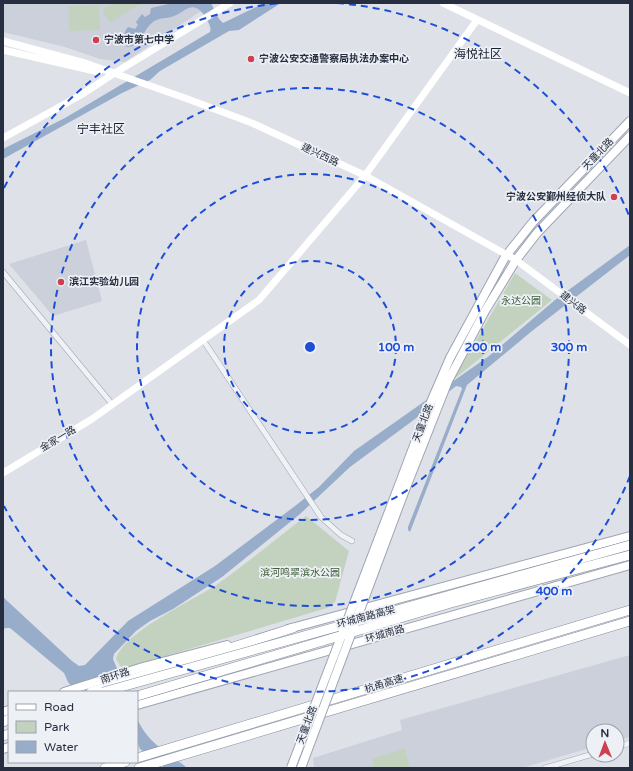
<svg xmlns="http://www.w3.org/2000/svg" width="633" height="771" font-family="'Varela Round','Noto Sans SC',sans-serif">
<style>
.built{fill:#ccd0da}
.green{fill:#c3d2bf}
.water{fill:#98adc9}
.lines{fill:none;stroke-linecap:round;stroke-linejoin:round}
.street-casing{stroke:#a3a8b2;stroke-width:6}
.primary-casing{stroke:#9da5b3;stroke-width:10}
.highway-casing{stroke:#858e9e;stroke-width:10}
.street{stroke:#f0f2f6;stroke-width:5}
.secondary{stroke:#fff;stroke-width:7}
.primary{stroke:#fff;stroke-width:8}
.highway{stroke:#fff;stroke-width:9}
.primary-bridge-casing{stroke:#9da5b3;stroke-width:10;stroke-linecap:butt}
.highway-bridge-casing{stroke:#858e9e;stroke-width:10;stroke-linecap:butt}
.primary-bridge{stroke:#fff;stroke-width:8}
.highway-bridge{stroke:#fff;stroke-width:9}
.ring{fill:none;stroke:#1d4ed8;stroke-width:2;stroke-dasharray:7 5}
.poi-dot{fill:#d03f4f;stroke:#edf0f5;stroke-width:1.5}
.labels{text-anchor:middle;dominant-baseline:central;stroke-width:3.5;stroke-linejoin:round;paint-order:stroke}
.poi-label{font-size:10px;font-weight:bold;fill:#272e3f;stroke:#edf0f5;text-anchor:start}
.street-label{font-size:10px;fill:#272e3f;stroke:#edf0f5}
.park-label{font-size:10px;fill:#395a34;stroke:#edf0f5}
.quarter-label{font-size:12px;fill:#19202f;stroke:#edf0f5}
.centre{fill:#1d4ed8;stroke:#edf0f5;stroke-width:2}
.ring-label{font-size:12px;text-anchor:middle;font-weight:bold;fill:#1d4ed8;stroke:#edf0f5;stroke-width:3.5;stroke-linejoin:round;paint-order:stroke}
</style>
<rect width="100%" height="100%" fill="#dee1e8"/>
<path class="built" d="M3 3H213L125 62 100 59 65 47 3 32Z
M86 240 102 301 53 316 9 264Z
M630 655V737L617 741V731H593V747L522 768 314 767 313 758 402 730 400 720Z"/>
<path class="green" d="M114 3H140V4L110 23 102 10Z
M99 5 100 30 69 31V6Z
M515 273 552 300 453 380Z
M306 516 349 551 335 602 327 608 122 669 116 659C124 631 195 600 219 583 249 562 277 538 306 516Z
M405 749 410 768H374L371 759Z"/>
<path class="water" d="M173 3H211L219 19 223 23 264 3H281L239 30 229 31 160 71 150 80 122 93 3 159V149L65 118 210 32C212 26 207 21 204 15 193 0 187 10 174 16 167 19 159 17 153 22 143 29 141 47 127 47 123 41 123 32 128 27L135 29 138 25 136 22 142 14 145 17 150 14 151 8Z
M630 245V255L532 331 467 385 410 532 408 530V527L462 389 461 387 456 386 415 419 350 467 300 514 222 577 173 609 150 621 136 631 114 654 113 659 127 692H97L93 689 72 687 68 682 64 673 10 628H5L3 631V597L72 661 79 666 85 665 128 621 215 566 295 506 319 487 354 451 489 356 555 300Z
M137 719C151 747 165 749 187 768H165L140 749 137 741Z"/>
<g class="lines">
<defs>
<path id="street" d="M3 272 112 404
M203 340 321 517 341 535 352 541
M617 747 630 743
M545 768 593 754"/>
<path id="primary" d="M396 493 427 411 450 358 505 257 533 222 630 121
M403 495 448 381 485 311 516 260 537 233 630 136
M288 629 630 536
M64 692 143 667 227 645
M137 705 630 565
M3 712 9 710
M3 749 9 747"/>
<path id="highway" d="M91 692 293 628
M3 722 9 719
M3 736 9 734
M137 758 630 610
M105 768 125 762
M139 768 630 621"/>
</defs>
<use href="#street" class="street-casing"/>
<use href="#primary" class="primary-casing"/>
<use href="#highway" class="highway-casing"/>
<use href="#street" class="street"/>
<path class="secondary" d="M443 3 630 93
M3 41 85 63 185 98 252 123 366 176 516 260 630 345
M3 50 99 72
M3 138 81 95 113 74 230 3
M3 473 92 419 259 300 364 177 477 20"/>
<use href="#primary" class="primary"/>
<use href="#highway" class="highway"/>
<defs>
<path id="primary-bridge" d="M291 768 396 493
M301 768 403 495"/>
<path id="highway-bridge" d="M103 692 630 545
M137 696 451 603 630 555"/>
</defs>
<use href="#primary-bridge" class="primary-bridge-casing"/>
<use href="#highway-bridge" class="highway-bridge-casing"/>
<use href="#primary-bridge" class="primary-bridge"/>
<use href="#highway-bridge" class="highway-bridge"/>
</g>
<g class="ring">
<circle cx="310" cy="347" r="86"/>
<circle cx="310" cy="347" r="173"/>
<circle cx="310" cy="347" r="259"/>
<path d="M630 476A345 345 0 0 1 4 506M4 188A345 345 0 0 1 283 3M337 3A345 345 0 0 1 630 218"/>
</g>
<g class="poi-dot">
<circle cx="96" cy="40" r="4"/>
<circle cx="251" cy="59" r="4"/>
<circle cx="614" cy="197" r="4"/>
<circle cx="61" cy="282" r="4"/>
</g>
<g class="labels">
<g class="poi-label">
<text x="104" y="40">宁波市第七中学</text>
<text x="259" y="59">宁波公安交通警察局执法办案中心</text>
<text x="606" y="197" text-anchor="end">宁波公安鄞州经侦大队</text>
<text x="69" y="282">滨江实验幼儿园</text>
</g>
<g class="street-label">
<text transform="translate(598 154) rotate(-46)">天童北路</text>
<text transform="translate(320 155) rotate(25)">建兴西路</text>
<text transform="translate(573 303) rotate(37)">建兴路</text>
<text transform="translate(423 423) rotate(-69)">天童北路</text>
<text transform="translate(58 439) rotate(-31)">金家一路</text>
<text transform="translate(366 617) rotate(-15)">环城南路高架</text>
<text transform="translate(385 634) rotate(-16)">环城南路</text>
<text transform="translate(115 676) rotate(-18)">南环路</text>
<text transform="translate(384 684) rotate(-17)">杭甬高速</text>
<text transform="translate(307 725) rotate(-69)">天童北路</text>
</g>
<g class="park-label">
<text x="521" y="301">永达公园</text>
<text x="300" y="573">滨河鸣翠滨水公园</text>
</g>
<g class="quarter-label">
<text x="478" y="54">海悦社区</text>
<text x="101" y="129">宁丰社区</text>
</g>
</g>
<circle cx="310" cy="347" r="6" class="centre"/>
<g class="ring-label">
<text x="396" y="351">100 m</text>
<text x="483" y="351">200 m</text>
<text x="569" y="351">300 m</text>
<text x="554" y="595">400 m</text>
</g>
<rect width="633" height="771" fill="none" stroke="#272e3f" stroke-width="8"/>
<rect x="8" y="691" width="130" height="72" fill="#edf0f5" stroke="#9ea2ac"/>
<rect x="16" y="704" width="20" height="6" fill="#ffffff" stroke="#9ea2ac"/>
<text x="44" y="711" font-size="12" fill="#272e3f">Road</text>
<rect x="16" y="721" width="20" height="12" fill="#c3d2bf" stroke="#9ea2ac"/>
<text x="44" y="731" font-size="12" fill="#272e3f">Park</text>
<rect x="16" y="741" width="20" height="12" fill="#98adc9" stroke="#9ea2ac"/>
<text x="44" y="751" font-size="12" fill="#272e3f">Water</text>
<g transform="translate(605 743) rotate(359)"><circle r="19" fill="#edf0f5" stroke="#9ea2ac"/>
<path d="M0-3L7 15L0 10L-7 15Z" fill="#d03f4f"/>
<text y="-6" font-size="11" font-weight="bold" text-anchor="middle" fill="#272e3f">N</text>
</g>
</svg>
